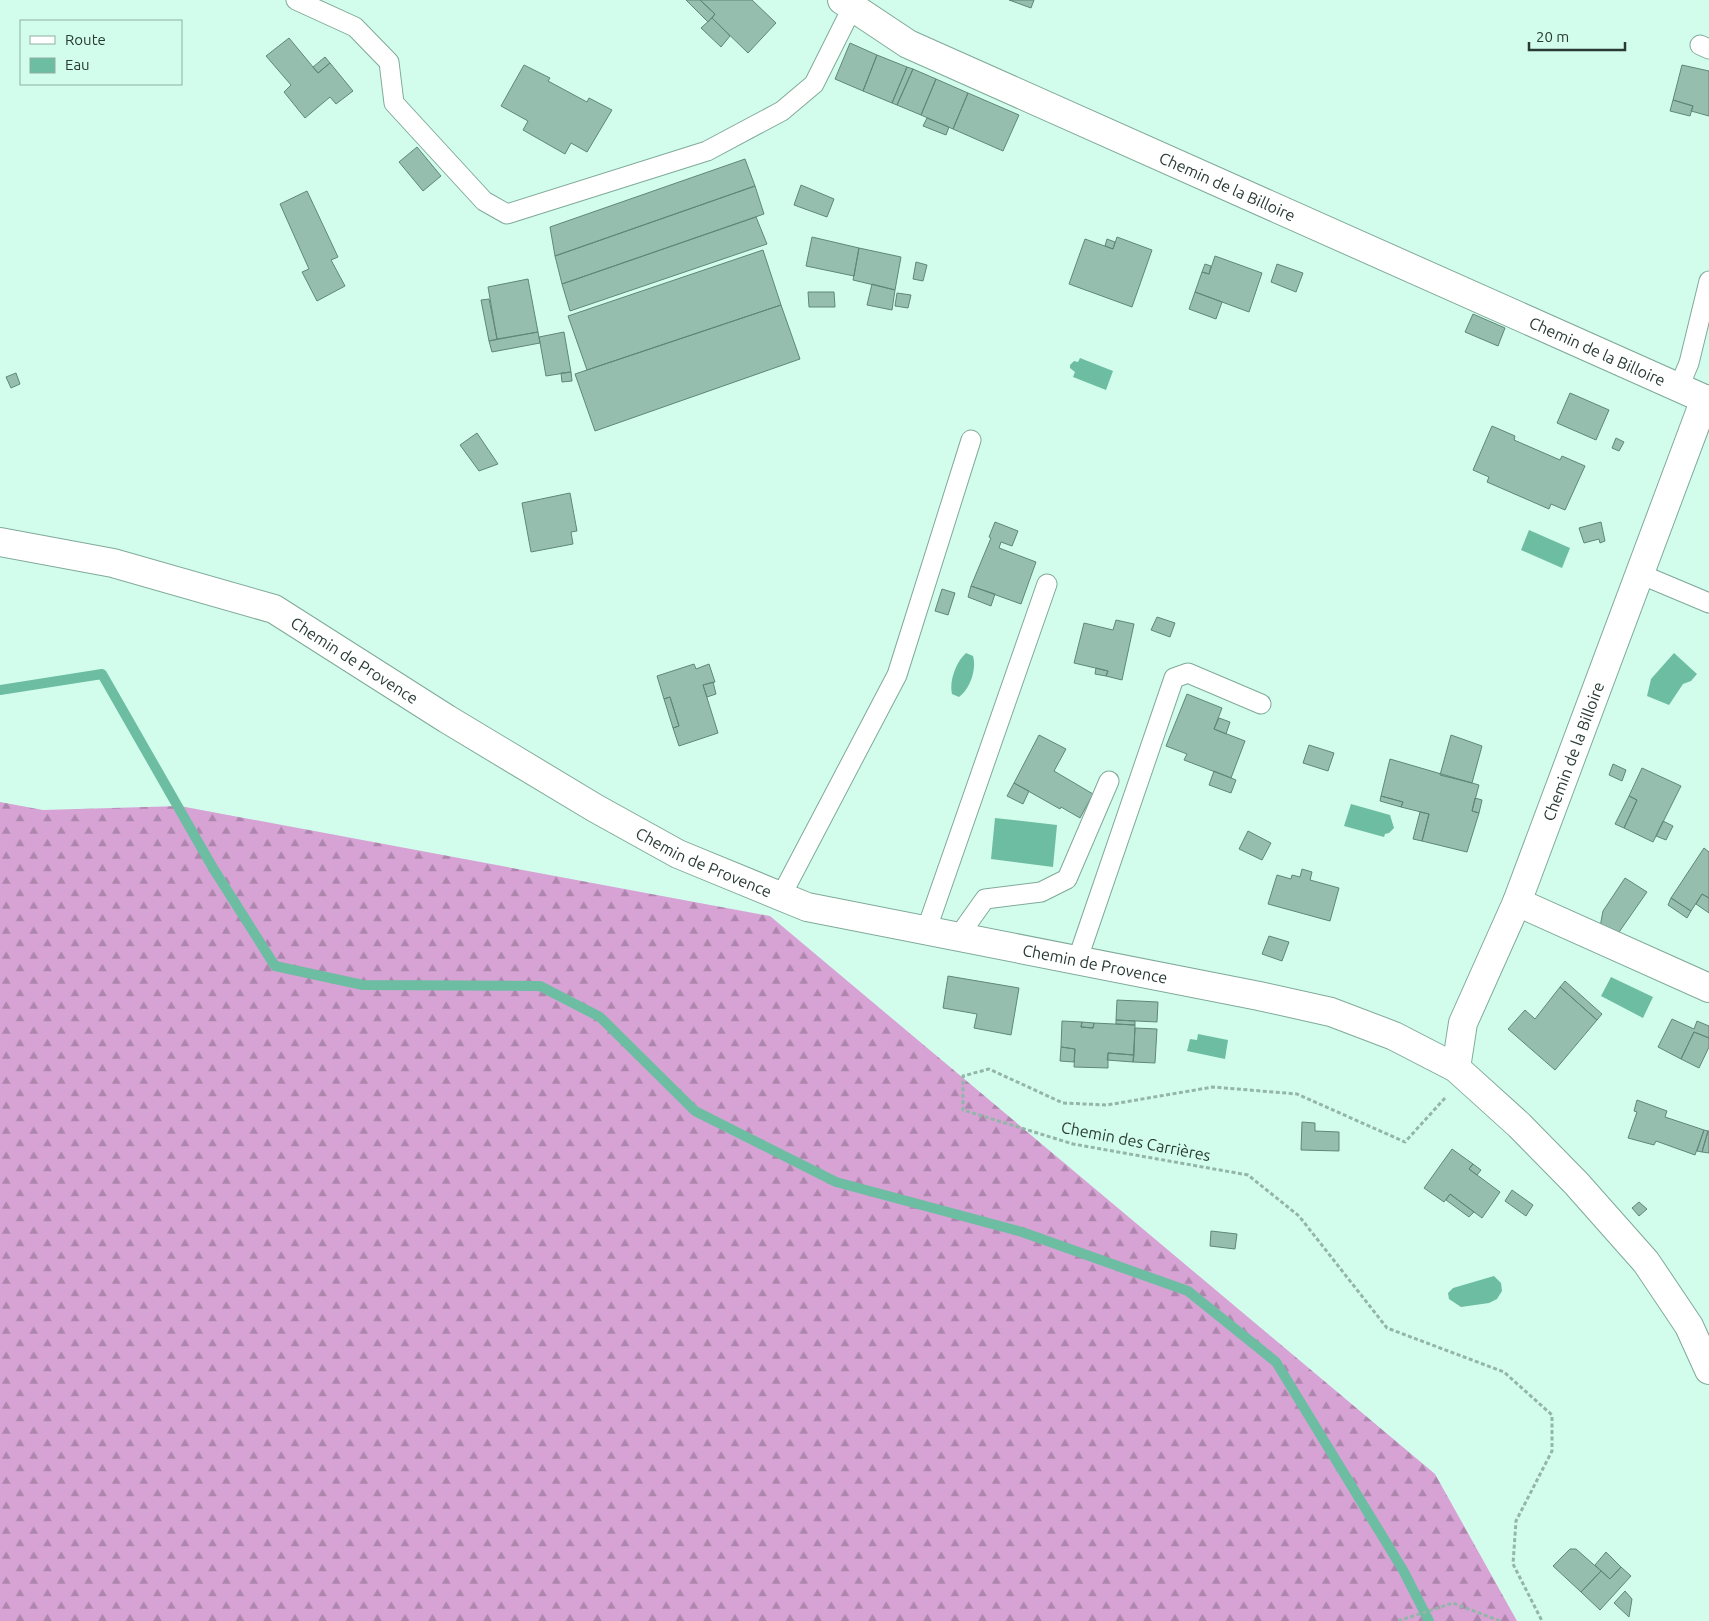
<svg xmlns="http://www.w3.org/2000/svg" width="1709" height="1621" font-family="Ubuntu,sans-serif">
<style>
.forest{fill:url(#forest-firs)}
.water{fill:#6dbda2}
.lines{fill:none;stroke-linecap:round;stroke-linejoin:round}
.stream{stroke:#6dbda2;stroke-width:10}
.building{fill:#95beaf;stroke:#608779}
.service-casing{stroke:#80a99a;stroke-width:21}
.minor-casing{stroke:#80a99a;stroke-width:30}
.path{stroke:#94b5a9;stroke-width:3;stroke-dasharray:4 2.5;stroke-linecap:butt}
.service{stroke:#fff;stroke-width:19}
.minor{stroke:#fff;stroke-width:28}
.labels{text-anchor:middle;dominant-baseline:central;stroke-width:4.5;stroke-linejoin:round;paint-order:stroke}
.street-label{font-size:16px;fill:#293a34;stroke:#d2fded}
</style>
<defs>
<pattern id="forest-firs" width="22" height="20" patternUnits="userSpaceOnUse" patternTransform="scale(1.25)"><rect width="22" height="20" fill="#d7a3d4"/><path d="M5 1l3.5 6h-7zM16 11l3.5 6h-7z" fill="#ae86ad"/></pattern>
</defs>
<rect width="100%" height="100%" fill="#d2fded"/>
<path class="forest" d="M0 802 43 810 180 806 770 916 1435 1474 1517 1621H0Z"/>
<path class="water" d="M1080 358 1113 371 1106 390 1073 377 1075 372 1070 368V365L1074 361 1078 362Z
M1529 530 1570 548 1562 568 1521 550Z
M966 653 973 656C977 669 970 689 959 697L952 694C949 681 956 662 966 653Z
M1674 653 1697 674 1691 681 1683 684 1669 705 1647 696 1651 679Z
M1351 804 1390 815 1394 828 1389 833 1385 834 1384 837 1344 826Z
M995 818 1057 825 1053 867 991 859Z
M1611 977 1653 997 1643 1018 1601 996Z
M1198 1034 1228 1040 1225 1059 1187 1051 1190 1039 1197 1040Z
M1494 1276 1501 1283 1502 1291 1497 1299 1489 1303 1461 1307 1449 1299 1448 1293 1453 1288Z"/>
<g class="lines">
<path class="stream" d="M0 690 102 674 213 868 275 966 363 985 540 986 600 1017 695 1111 836 1182 1022 1232 1188 1291 1276 1362 1403 1570 1429 1621"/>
</g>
<path class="building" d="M686 0H700L715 14 708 22Z
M700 0H752L776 23 748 53 712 18 715 14Z
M1009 0H1034L1031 8Z
M712 18 730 36 721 47 701 28Z
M289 38 318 73 330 63 353 91 336 104 330 97 305 118 284 92 291 85 266 56Z
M850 43 877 55 863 91 835 79Z
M877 55 907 67 892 103 863 91Z
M325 57 330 63 318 73 313 67Z
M524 65 550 78 548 81 587 102 589 98 612 110 587 152 571 143 565 154 523 130 528 121 501 106Z
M1682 65 1709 71V116L1691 111 1693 106 1673 100Z
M907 67 913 69 897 105 892 103Z
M913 69 936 79 921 115 897 105Z
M936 79 968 93 953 129 921 115Z
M968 93 1019 115 1003 151 953 129Z
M1673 100 1693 106 1690 116 1670 111Z
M927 118 949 127 946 135 923 126Z
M417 147 441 176 423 191 399 162Z
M745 159 755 186 555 256 550 227Z
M801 185 834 199 827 217 794 205Z
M755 186 764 214 562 284 555 256Z
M307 191 338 257 331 260 345 286 317 301 302 272 309 269 280 204Z
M756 217 767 244 570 311 562 284Z
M812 237 859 248 854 276 806 266Z
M1117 237 1152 250 1132 307 1069 284 1085 239 1113 249Z
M1107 239 1115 242 1113 249 1105 246Z
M859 248 901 257 895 290 853 280Z
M763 250 781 305 587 370 568 316Z
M1215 256 1262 273 1249 312 1195 292 1202 272 1209 274Z
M916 262 927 265 923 281 913 279Z
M1205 264 1211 266 1209 274 1202 272Z
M1277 264 1303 273 1296 292 1271 282Z
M528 279 538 332 497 339 488 287Z
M872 284 895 290 892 310 867 305Z
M808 292H834L835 307H809Z
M1195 292 1222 302 1216 319 1189 309Z
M897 293 911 295 908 308 895 306Z
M489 299 497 339 489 341 481 300Z
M781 305 800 359 595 431 575 374Z
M1473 314 1505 328 1498 346 1465 332Z
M538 332 540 343 492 352 489 341Z
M564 332 571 372 546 376 539 337Z
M571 372 572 381 562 382 561 373Z
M16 373 20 384 11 388 6 377Z
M1570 393 1609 410 1596 440 1557 423Z
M1492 426 1515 436 1514 440 1560 460 1562 456 1585 466 1565 510 1551 504 1549 509 1487 482 1489 477 1473 470Z
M477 433 498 464 479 471 460 445Z
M1616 438 1624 442 1619 451 1612 448Z
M570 493 577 531 571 532 573 544 531 552 522 503Z
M995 522 1018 531 1012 546 1001 542 999 548 1036 562 1021 604 971 586 991 538 989 537Z
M1601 522 1605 541 1600 543 1599 539 1584 543 1579 528Z
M971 586 995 594 991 606 968 597Z
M942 589 955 593 948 615 935 611Z
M1157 617 1175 623 1170 637 1151 630Z
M1116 620 1134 624 1122 680 1106 676 1108 671 1074 663 1084 623 1113 630Z
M694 664 696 669 709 664 715 682 703 685 718 733 679 746 673 728 679 726 670 697 664 699 657 676Z
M1096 668 1108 671 1106 676 1095 674Z
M713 682 716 694 707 697 703 685Z
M1187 694 1222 708 1214 729 1245 741 1231 778 1184 760 1187 754 1166 746Z
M670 697 679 726 673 728 664 699Z
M1219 718 1230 722 1226 734 1214 729Z
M1039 735 1066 749 1054 771 1093 794 1080 818 1061 807 1060 809 1014 783Z
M1451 735 1482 746 1472 783 1440 775Z
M1309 745 1334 753 1328 771 1303 763Z
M1390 759 1479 785 1472 811 1479 813 1467 852 1422 841 1429 814 1401 807 1403 802 1381 796Z
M1613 764 1626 770 1622 781 1609 775Z
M1642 768 1681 786 1653 842 1624 828 1637 800 1629 796Z
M1214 771 1236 780 1231 793 1209 785Z
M1014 783 1029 791 1023 804 1007 796Z
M1381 796 1403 802 1401 807 1380 801Z
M1629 796 1637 800 1624 828 1615 824Z
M1475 798 1482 800 1479 813 1472 811Z
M1420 812 1429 814 1422 841 1413 839Z
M1663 821 1673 826 1666 840 1656 836Z
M1248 831 1271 843 1262 860 1239 849Z
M1704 848 1709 852V898L1702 894 1691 911 1671 898Z
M1302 869 1312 872 1310 880 1339 888 1330 921 1268 904 1277 875 1291 879 1292 875 1300 877Z
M1625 878 1647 892 1617 935 1600 927 1603 911Z
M1702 894 1709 898V913L1696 904Z
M1671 898 1691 911 1687 918 1668 905Z
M1269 936 1289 942 1282 961 1262 954Z
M948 976 1019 988 1011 1035 974 1028 977 1014 943 1008Z
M1565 981 1602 1014 1597 1020 1560 987Z
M1560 987 1597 1020 1555 1070 1508 1029 1525 1010 1535 1019Z
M1117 1000 1158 1002 1157 1022 1116 1020Z
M1672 1019 1694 1029 1697 1021 1709 1026V1038L1694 1032 1681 1059 1658 1047Z
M1116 1020 1135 1021V1025L1116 1024Z
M1062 1021 1082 1022 1081 1027 1093 1028 1094 1023 1135 1025 1134 1055 1108 1053V1068L1074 1067 1075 1049 1061 1047Z
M1082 1022 1094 1023 1093 1028 1081 1027Z
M1135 1028 1157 1029 1155 1063 1133 1062Z
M1694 1032 1709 1038V1047L1699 1068 1681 1059Z
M1061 1047 1075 1049 1074 1062 1060 1061Z
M1108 1053 1134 1055 1133 1062 1107 1060Z
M1637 1100 1667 1111 1665 1117 1704 1130 1695 1155 1656 1141 1654 1145 1628 1138 1637 1112 1634 1111Z
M1302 1122 1315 1123V1131L1339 1132V1151L1301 1150Z
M1704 1130 1708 1131 1702 1152 1697 1151Z
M1708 1131H1709V1153L1702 1152Z
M1452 1149 1473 1164 1469 1169 1500 1192 1482 1218 1450 1194 1444 1202 1424 1188Z
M1473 1164 1481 1170 1477 1175 1469 1169Z
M1512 1190 1533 1205 1526 1216 1505 1201Z
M1450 1194 1474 1212 1469 1217 1446 1200Z
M1639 1202 1647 1209 1639 1216 1632 1208Z
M1211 1231 1237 1234 1235 1249 1210 1246Z
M1570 1549H1576L1601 1571 1581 1592 1553 1566Z
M1606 1552 1621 1567 1610 1579 1595 1565Z
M1621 1567 1631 1576 1600 1610 1581 1592 1601 1571 1610 1579Z
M1625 1591 1632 1599 1629 1617 1614 1603Z"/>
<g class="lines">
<defs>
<path id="service" d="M296 0 355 27 389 62 394 103 484 201 507 214 707 151 782 111 814 84 852 8
M1700 45 1709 49
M1679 387 1689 363 1709 281
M1640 574 1709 603
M781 896 897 675 971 440
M926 931 1047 584
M958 937 985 899 1041 892 1067 879 1109 781
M1077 961 1174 678 1188 673 1261 704"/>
<g id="minor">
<path id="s1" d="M842 0 908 44 1709 401"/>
<path id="s2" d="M0 542 113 563 274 609 447 719 595 808 678 854 807 907 1259 996 1331 1012 1394 1036 1456 1068 1519 1125 1576 1183 1646 1262 1689 1326 1709 1370"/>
<path d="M1517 902 1709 988"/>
<path id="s3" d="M1456 1068 1463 1023 1517 902 1705 399"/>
</g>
</defs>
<use href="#service" class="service-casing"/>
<use href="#minor" class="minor-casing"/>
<path class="path" d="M1445 1098 1405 1142 1297 1094 1213 1087 1107 1105 1063 1103 989 1069 963 1076V1110L1073 1144 1248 1175 1299 1216 1387 1328 1504 1372 1552 1415V1451L1516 1521 1513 1564 1542 1621
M1398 1621 1453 1603 1500 1621"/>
<use href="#service" class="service"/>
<use href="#minor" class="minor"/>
</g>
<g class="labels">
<g class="street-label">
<text stroke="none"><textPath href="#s1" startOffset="429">Chemin de la Billoire</textPath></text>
<text stroke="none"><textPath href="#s1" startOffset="834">Chemin de la Billoire</textPath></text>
<text stroke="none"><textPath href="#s2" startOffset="378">Chemin de Provence</textPath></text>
<text stroke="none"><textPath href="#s3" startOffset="339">Chemin de la Billoire</textPath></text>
<text stroke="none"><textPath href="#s2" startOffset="782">Chemin de Provence</textPath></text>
<text stroke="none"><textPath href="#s2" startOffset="1188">Chemin de Provence</textPath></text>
<text transform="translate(1136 1141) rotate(11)">Chemin des Carrières</text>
</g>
</g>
<rect x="20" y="20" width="162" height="65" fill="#d2fded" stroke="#8eafa3"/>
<rect x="30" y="36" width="25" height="8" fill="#ffffff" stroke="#8eafa3"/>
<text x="65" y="45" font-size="15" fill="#293a34">Route</text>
<rect x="30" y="58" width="25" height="15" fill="#6dbda2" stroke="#8eafa3"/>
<text x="65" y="70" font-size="15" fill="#293a34">Eau</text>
<path d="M1529 42v8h96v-8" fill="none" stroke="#293a34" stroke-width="2.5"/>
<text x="1536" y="42" font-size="15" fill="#293a34" stroke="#d2fded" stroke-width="4" paint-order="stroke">20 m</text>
</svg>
